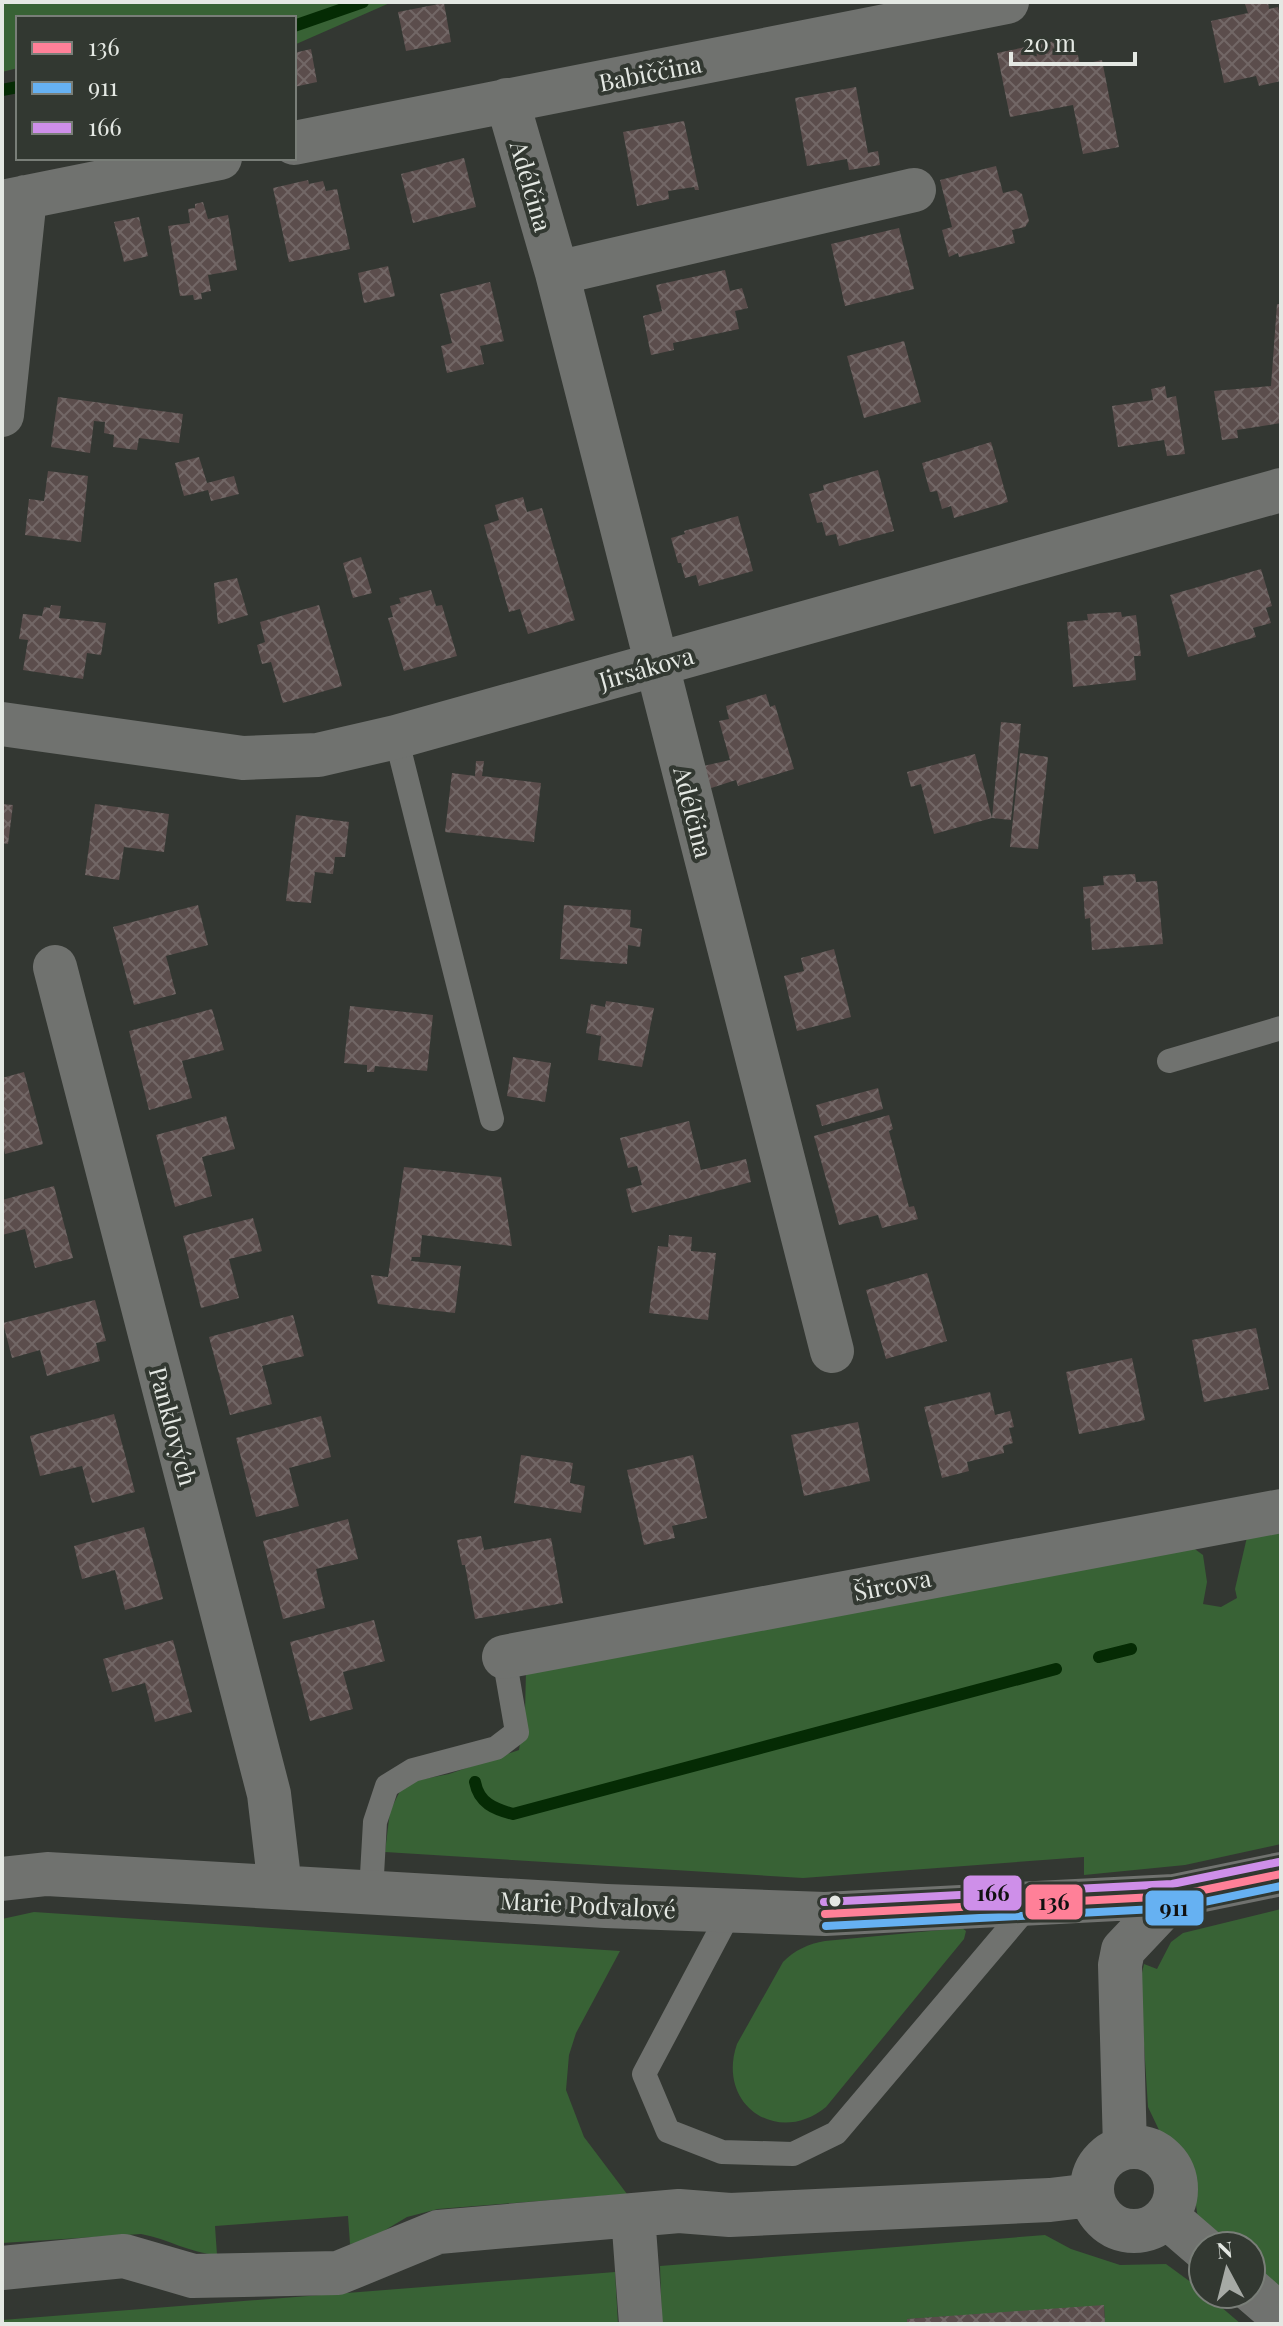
<svg xmlns="http://www.w3.org/2000/svg" width="1283" height="2326" font-family="'Playfair Display',serif">
<style>
.grass{fill:#386235}
.lines{fill:none;stroke-linecap:round;stroke-linejoin:round}
.stream{stroke:#052b04;stroke-width:12}
.building{fill:url(#building-cross-hatch)}
.lane{stroke:#70726f;stroke-width:24}
.street{stroke:#70726f;stroke-width:44}
.bus-1-casing{stroke:#323831;stroke-width:14}
.bus-2-casing{stroke:#323831;stroke-width:14}
.bus-3-casing{stroke:#323831;stroke-width:14}
.bus-1{stroke:#ff8098;stroke-width:8}
.bus-2{stroke:#66b1f2;stroke-width:8}
.bus-3{stroke:#ce8fe9;stroke-width:8}
.bus-dot{fill:#e4e8e3;stroke:#323831;stroke-width:3}
.labels{text-anchor:middle;dominant-baseline:central;stroke-width:8;stroke-linejoin:round;paint-order:stroke}
.street-label{font-size:24px;fill:#e4e8e3;stroke:#323831}
.line-badge{stroke:#323831;stroke-width:3}
.pale-badge-label{font-size:22px;text-anchor:middle;font-weight:bold;fill:#111}
</style>
<defs>
<pattern id="building-cross-hatch" width="8" height="8" patternUnits="userSpaceOnUse" patternTransform="scale(2)"><rect width="8" height="8" fill="#5b4d4c"/><path d="M0 0l8 8M0 8l8-8" fill="none" stroke="#726766"/></pattern>
</defs>
<rect width="100%" height="100%" fill="#333732"/>
<path class="grass" d="M2 2H392L294 45V18H18V68L2 72Z
M1281 1530V1844L1185 1865 1084 1875V1857L803 1878 385 1852 390 1811 404 1783 449 1774 519 1750 525 1712 526 1671 1192 1547 1203 1555 1207 1582 1203 1604 1221 1607 1237 1598 1235 1589 1247 1537Z
M1281 1909V2293L1251 2268V2246H1226L1198 2219 1191 2170 1185 2159 1159 2130 1148 2107 1140 1982 1144 1964 1157 1969 1171 1942 1183 1933Z
M34 1912 620 1951 576 2033 569 2055 566 2090 584 2137 627 2194 438 2209 407 2217 367 2241 350 2244 348 2216 215 2226 217 2255C190 2253 168 2239 141 2234L2 2243V1919Z
M962 1928 966 1931 964 1939 826 2107C777 2147 716 2104 737 2044L783 1962C795 1950 808 1944 825 1941Z
M1045 2235 1071 2249 1120 2265 1166 2264 1203 2291V2294H1206L1241 2324H1105L1104 2306 907 2319V2324H662L660 2266Z
M615 2272 618 2324H2V2320Z"/>
<g class="lines">
<path class="stream" d="M294 26 363 2
M2 90 18 87
M1099 1657 1131 1649
M475 1782C479 1803 494 1809 513 1814L1056 1669"/>
</g>
<path class="building" d="M1252 2H1268L1269 9 1278 7 1281 18V81L1259 86 1256 76 1224 83 1211 21 1248 13 1245 4Z
M444 3 451 42 406 51 398 12Z
M1074 37 1080 65 1102 60 1119 147 1083 154 1073 105 1010 117 997 53Z
M311 49 317 82 294 87V53Z
M856 87 868 153 878 151 880 165 849 170 847 159 807 166 795 98Z
M684 121 699 190H695L694 187 668 191 669 199 637 206 623 132Z
M464 158 476 207 413 223 401 174Z
M996 166 1003 193 1016 190 1022 194 1029 221 1025 227 1012 230 1015 243 959 257 958 253 949 257 942 230 952 227 940 180Z
M308 180 309 184 323 181 326 191 337 189 350 249 289 262 273 188Z
M203 202 208 219 228 215 237 270 208 275 211 291 201 293 202 299 194 300 193 295 180 296 168 226 190 223 188 209 195 208V204Z
M139 217 148 256 124 262 114 222Z
M899 228 914 289 845 306 831 244Z
M388 266 395 296 364 303 358 273Z
M725 270 730 291 742 288 748 308 735 311 739 329 673 343 674 350 651 355 643 316 662 311 656 285Z
M490 282 504 341 480 346 484 364 447 373 441 346 452 343 440 294Z
M1277 304H1281V423L1237 430 1238 438 1222 440 1214 391 1271 386Z
M904 341 921 402 864 418 847 356Z
M1165 386 1167 398 1176 396 1185 454 1167 456 1164 440 1118 447 1112 406 1153 400 1151 389Z
M58 397 183 414 179 443 139 438 137 450 113 447 114 435 104 433 105 422 94 421 90 453 51 447Z
M991 442 1008 502 954 518 951 506 942 509 937 491 930 492 922 463Z
M199 457 207 483 234 476 239 494 211 501 208 490 184 496 175 463Z
M878 470 894 531 839 546 836 534 826 536 822 522 817 523 809 494 824 490 823 485Z
M48 471 88 476 81 542 25 535 29 499 44 501Z
M523 497 527 512 542 508 575 620 528 634 520 609 509 612 484 525 499 520 495 505Z
M738 516 753 571 699 586 696 575 685 578 681 563H678L671 538 685 534 684 531Z
M361 557 372 593 353 598 343 563Z
M1261 569 1272 606 1266 608 1271 623 1253 628 1256 637 1188 657 1170 595Z
M237 578 248 615 218 624 214 583Z
M431 590 436 606 442 605 457 656 404 671 388 618 393 617 390 606 401 603 399 598Z
M51 605 61 606 59 618 106 623 101 655 87 653 83 679 23 670 28 640 19 639 23 614 42 616 44 607 50 608Z
M319 605 342 686 283 703 271 662 262 664 257 645 265 642 260 622Z
M1121 612 1122 617 1136 615 1141 656H1134L1136 680 1073 687 1067 622 1088 620 1087 614Z
M766 694 770 707 775 705 794 769 738 786 736 780 705 790 699 767 730 760 719 721 729 719 726 706Z
M1001 722 1021 724 1011 820 992 818Z
M1020 753 1048 757 1038 849 1010 847Z
M975 754 992 818 934 834 921 784 911 787 907 772Z
M476 761H484L482 776 541 783 534 842 445 832 452 773 475 776Z
M2 804 13 805 8 844 2 843Z
M95 804 169 814 164 852 124 847 119 880 85 875Z
M296 815 349 822 345 857H335L333 874 315 872 311 903 286 901Z
M1135 874 1136 882 1157 881 1163 944 1092 950 1090 918 1085 919 1083 887 1104 885 1103 876Z
M198 905 208 945 166 956 176 994 134 1005 113 927Z
M564 905 631 910 630 927 642 929 640 947 628 945 627 964 560 959Z
M834 949 851 1017 797 1031 784 976 804 971 801 958Z
M606 1001 654 1008 642 1067 598 1060 601 1036 586 1033 591 1004 605 1007Z
M350 1006 433 1015 427 1071 375 1066 374 1072H367V1065L344 1063Z
M212 1009 224 1050 182 1061 192 1098 149 1110 129 1031Z
M513 1057 551 1063 545 1102 507 1096Z
M24 1072 43 1144 5 1154 2 1142V1078Z
M878 1088 883 1109 822 1126 816 1105Z
M889 1115 893 1129 889 1131 909 1207 914 1206 918 1219 882 1228 878 1215 839 1225 814 1136Z
M226 1116 235 1149 202 1157 212 1196 175 1207 156 1135Z
M689 1121 701 1170 746 1159 751 1182 632 1213 626 1189 642 1185 637 1166 628 1168 620 1138Z
M404 1167 501 1177 512 1246 422 1235 420 1257H412L411 1261 461 1266 455 1313 378 1304 371 1275 388 1277Z
M54 1186 73 1258 35 1268 25 1229 2 1235V1200Z
M253 1218 262 1251 229 1259 239 1298 201 1308 183 1236Z
M669 1235 692 1237 691 1251 716 1253 708 1320 649 1313 658 1246 668 1247Z
M927 1273 947 1341 886 1359 866 1290Z
M95 1300 106 1341 96 1343 100 1361 47 1376 40 1350 12 1358 3 1323Z
M293 1315 304 1356 262 1366 272 1404 230 1415 209 1337Z
M1256 1328 1269 1389 1204 1402 1192 1340Z
M1132 1358 1145 1420 1079 1434 1066 1372Z
M990 1392 995 1415 1010 1411 1014 1427 1009 1428 1013 1443 1003 1446 1004 1453 967 1462 969 1471 942 1478 924 1407Z
M114 1414 135 1492 92 1503 82 1466 40 1476 30 1436Z
M321 1416 331 1457 289 1468 299 1506 256 1517 236 1438Z
M858 1422 870 1481 804 1496 791 1435Z
M521 1455 573 1463 570 1483 585 1486 581 1513 514 1503Z
M693 1455 707 1518 672 1526 675 1538 644 1545 627 1470Z
M348 1519 358 1559 316 1569 325 1608 283 1619 263 1541Z
M144 1527 163 1599 125 1610 115 1570 82 1579 74 1546Z
M481 1536 484 1550 551 1538 563 1603 475 1619 465 1565H462L457 1540Z
M374 1620 385 1661 343 1672 353 1709 310 1721 290 1642Z
M173 1640 192 1712 155 1722 145 1683 112 1692 103 1659Z
M1104 2305 1105 2324H907V2319Z"/>
<g class="lines">
<path class="lane" d="M396 737 492 1119
M1169 1061 1281 1028
M371 1892 375 1822 387 1786 413 1770 496 1748 517 1732 504 1657
M731 1910 644 2074 668 2131 722 2152 793 2154 836 2133 1030 1904"/>
<path class="street" d="M507 100 557 273 832 1351
M294 143 1007 2
M2 202 220 158
M557 273 914 190
M2 415 25 197
M2 724 243 758 318 755 396 737 1281 490
M55 967 269 1794 280 1887
M504 1657 1281 1511
M2 1879 47 1874 606 1906 825 1914 1174 1896 1281 1874
M1092 2189a42 42 0 1 1 84 0a42 42 0 1 1-84 0Z
M1125 2148 1120 1965 1123 1950 1174 1896
M633 2215 641 2324
M1167 2217 1203 2248
M2 2268 124 2256 193 2276 338 2273 438 2232 679 2211 730 2215 1050 2200 1092 2195
M1251 2290 1281 2316"/>
<defs>
<path id="bus-1" d="M825 1914 1174 1896 1281 1874"/>
<path id="bus-2" d="M826 1926 1175 1908 1281 1886"/>
<path id="bus-3" d="M824 1902 1172 1884 1279 1862"/>
</defs>
<use href="#bus-1" class="bus-1-casing"/>
<use href="#bus-2" class="bus-2-casing"/>
<use href="#bus-3" class="bus-3-casing"/>
<use href="#bus-1" class="bus-1"/>
<use href="#bus-2" class="bus-2"/>
<use href="#bus-3" class="bus-3"/>
</g>
<circle class="bus-dot" cx="835" cy="1901" r="7"/>
<g class="labels">
<g class="street-label">
<text transform="translate(650 72) rotate(-11)">Babiččina</text>
<text transform="translate(532 186) rotate(74)">Adélčina</text>
<text transform="translate(646 667) rotate(-16)">Jirsákova</text>
<text transform="translate(694 812) rotate(76)">Adélčina</text>
<text transform="translate(174 1426) rotate(75)">Panklových</text>
<text transform="translate(892 1584) rotate(-11)">Šircova</text>
<text transform="translate(588 1904) rotate(3)">Marie Podvalové</text>
</g>
</g>
<g class="line-badge">
<rect x="962" y="1874" width="61" height="38" rx="8" fill="#ce8fe9"/>
<rect x="1024" y="1883" width="60" height="38" rx="8" fill="#ff8098"/>
<rect x="1144" y="1889" width="61" height="38" rx="8" fill="#66b1f2"/>
</g>
<g class="pale-badge-label">
<text x="993" y="1901">166</text>
<text x="1054" y="1910">136</text>
<text x="1174" y="1916">911</text>
</g>
<rect width="1283" height="2326" fill="none" stroke="#e4e8e3" stroke-width="8"/>
<rect x="16" y="16" width="280" height="144" fill="#323831" stroke="#797e78" stroke-width="2"/>
<rect x="32" y="42" width="40" height="12" fill="#ff8098" stroke="#797e78" stroke-width="2"/>
<text x="88" y="56" font-size="24" fill="#e4e8e3">136</text>
<rect x="32" y="82" width="40" height="12" fill="#66b1f2" stroke="#797e78" stroke-width="2"/>
<text x="88" y="96" font-size="24" fill="#e4e8e3">911</text>
<rect x="32" y="122" width="40" height="12" fill="#ce8fe9" stroke="#797e78" stroke-width="2"/>
<text x="88" y="136" font-size="24" fill="#e4e8e3">166</text>
<g transform="translate(1227 2270) rotate(353)"><circle r="38" fill="#323831" stroke="#797e78" stroke-width="2"/>
<path d="M0-6L14 30L0 20L-14 30Z" fill="#a6aaa5"/>
<text y="-12" font-size="22" font-weight="bold" text-anchor="middle" fill="#e4e8e3">N</text>
</g>
<path d="M1011 52v12h124v-12" fill="none" stroke="#e4e8e3" stroke-width="4"/>
<text x="1023" y="52" font-size="24" fill="#e4e8e3" stroke="#323831" stroke-width="6" paint-order="stroke">20 m</text>
</svg>
